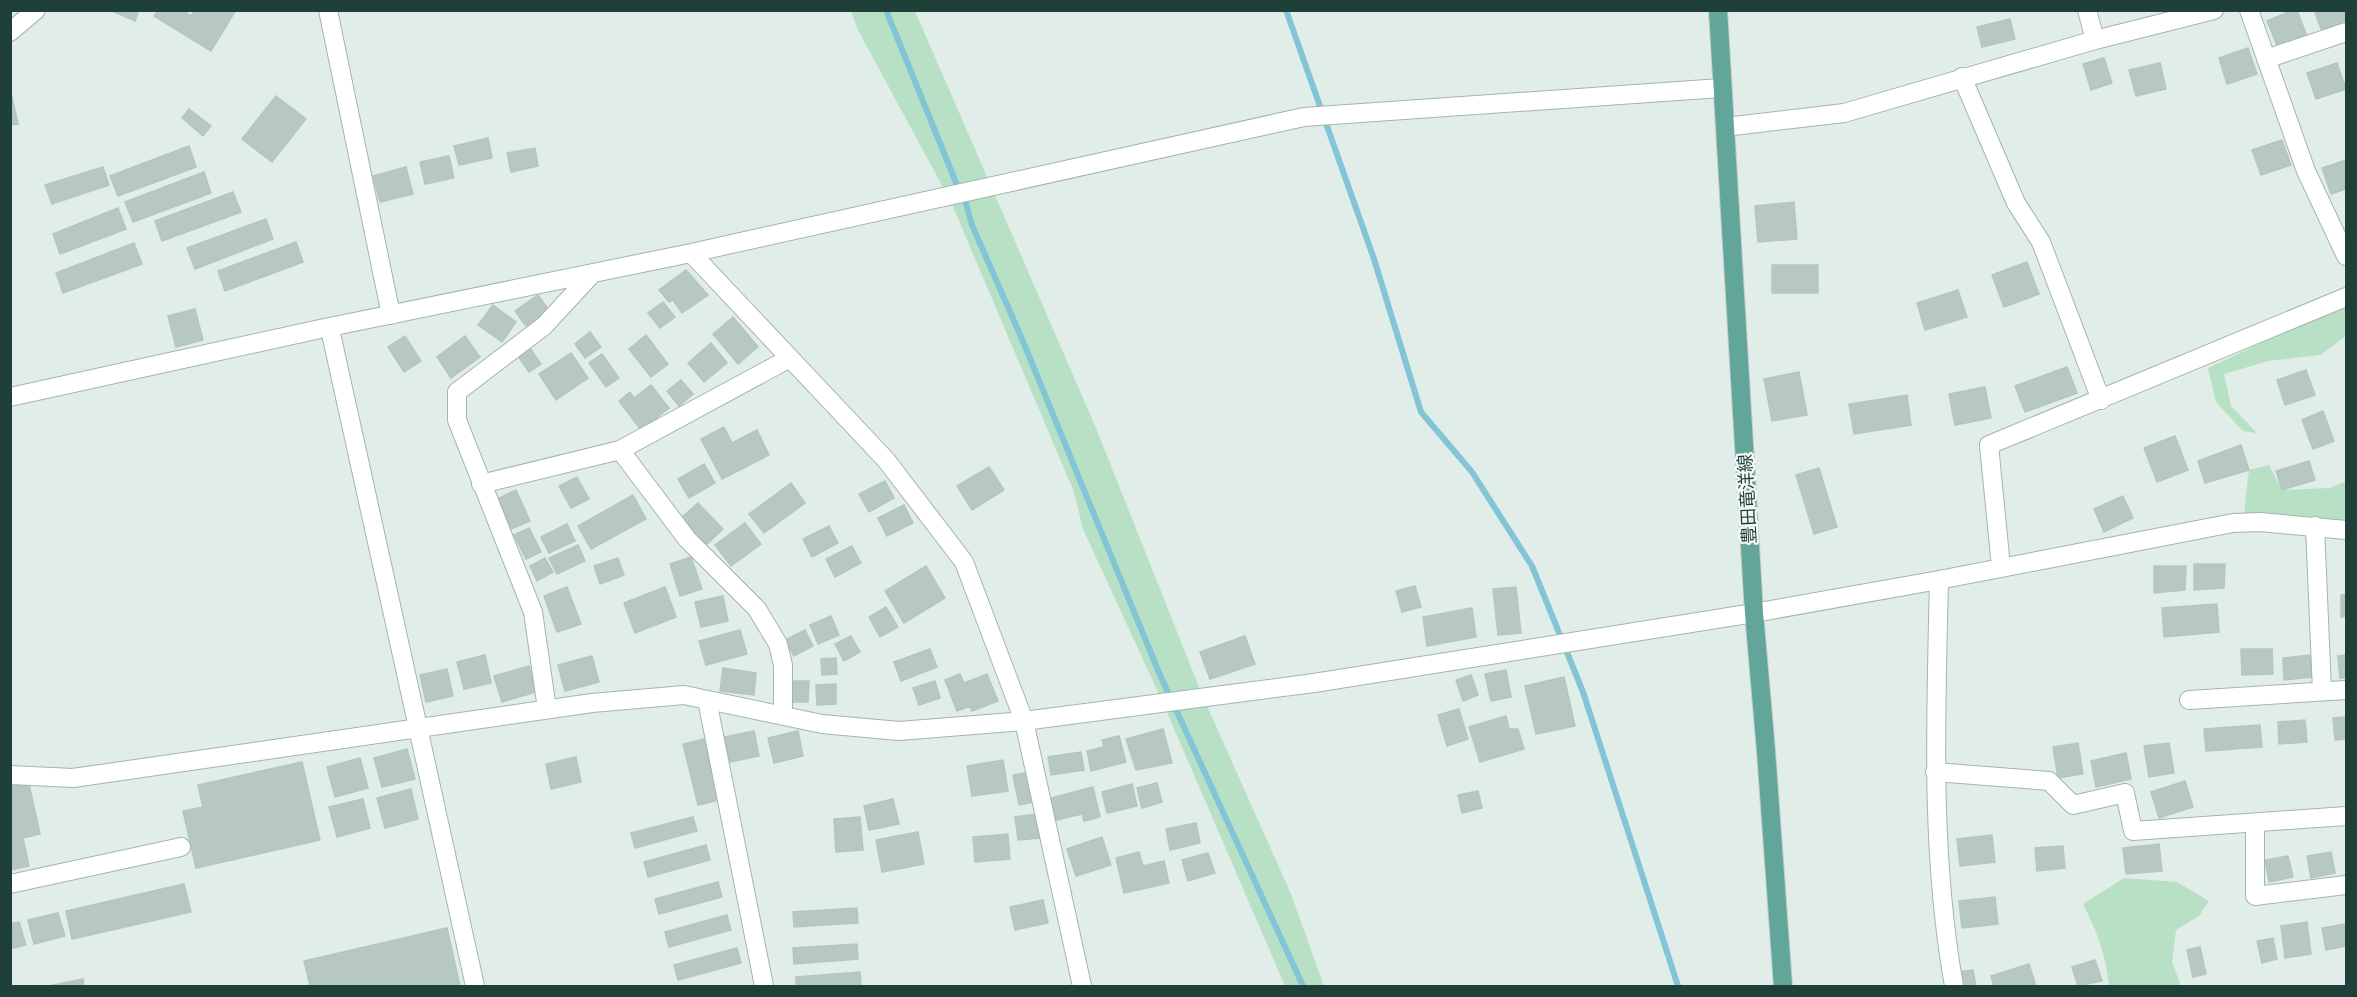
<svg xmlns="http://www.w3.org/2000/svg" width="2357" height="997" font-family="'PT Sans Narrow','Noto Sans JP',sans-serif">
<style>
.green{fill:#b8e0c5}
.lines{fill:none;stroke-linecap:round;stroke-linejoin:round}
.stream{stroke:#84c4d7;stroke-width:6}
.building{fill:#b6c8c1;stroke:#b3c7c0;stroke-width:1.5}
.minor-casing{stroke:#a3b5b0;stroke-width:20}
.major-casing{stroke:#c0c9c8;stroke-width:20}
.minor{stroke:#fff;stroke-width:18}
.major{stroke:#61a699;stroke-width:18}
.labels{text-anchor:middle;dominant-baseline:central;stroke-width:4.5;stroke-linejoin:round;paint-order:stroke}
.street-label{font-size:18px;fill:#1f3f39;stroke:#f2f9f6}
</style>
<rect width="100%" height="100%" fill="#e1ede8"/>
<path class="green" d="M851 11H915L1096 428 1203 697 1291 894 1324 986H1285L1163 703 1083 529 1074 492 951 202 859 32Z
M2344 304H2346V336L2320 355 2268 361 2224 374 2231 406 2257 433 2243 431 2216 402 2208 368Z
M2269 465 2282 490 2330 488 2346 481V522L2244 514 2249 470Z
M2124 878 2177 882 2209 901 2199 916 2176 930 2172 962 2181 986H2109C2106 956 2097 931 2083 904Z"/>
<g class="lines">
<path class="stream" d="M886 10 959 190 963 193 972 225 1022 339 1160 675 1303 986
M1286 10 1374 259 1421 412 1472 472 1532 566 1583 692 1678 986"/>
</g>
<path class="building" d="M110 10H139L135 21Z
M158 10H182L191 16 194 10H236L211 51 154 16Z
M2293 10H2297L2306 34 2277 45 2267 21Z
M2314 10H2346V21L2322 31Z
M2010 19 2015 39 1982 47 1977 27Z
M2248 48 2257 74 2227 84 2219 58Z
M2104 58 2112 83 2091 90 2083 64Z
M2160 63 2166 89 2136 96 2129 70Z
M2337 63 2346 89 2316 99 2307 73Z
M10 88 18 124 10 125Z
M276 96 306 119 272 162 242 139Z
M189 109 211 126 203 136 182 118Z
M488 138 492 158 459 165 454 146Z
M2282 140 2291 165 2261 175 2252 150Z
M189 146 196 167 118 196 110 176Z
M535 148 538 166 511 172 507 153Z
M449 156 454 178 425 184 420 162Z
M2346 160V189L2331 194 2322 168Z
M103 167 109 185 52 204 45 185Z
M406 167 413 194 380 202 373 176Z
M204 172 211 193 133 222 125 202Z
M233 192 241 212 162 241 155 221Z
M1794 202 1797 239 1758 242 1755 206Z
M118 208 126 229 60 254 53 234Z
M266 219 273 239 195 269 187 248Z
M296 242 303 262 225 291 218 271Z
M134 243 142 264 63 293 56 273Z
M2027 262 2039 294 2004 307 1992 275Z
M1772 265H1818V293H1772Z
M686 270 708 295 682 313 673 300 669 302 659 290Z
M1958 290 1967 317 1925 330 1917 303Z
M538 295 549 310 526 326 515 311Z
M663 302 675 317 660 328 648 313Z
M493 305 516 322 502 342 478 325Z
M195 309 203 340 176 347 168 316Z
M733 317 758 347 738 364 713 334Z
M590 332 601 347 585 358 575 344Z
M646 335 668 364 651 377 629 349Z
M405 336 421 361 404 372 388 347Z
M465 336 480 357 451 378 437 357Z
M711 343 727 363 704 382 688 363Z
M530 348 541 364 529 372 518 356Z
M571 353 588 378 556 400 539 374Z
M602 354 619 378 606 387 589 363Z
M2067 367 2077 393 2025 412 2015 386Z
M2306 370 2315 395 2285 405 2277 380Z
M1799 372 1807 415 1772 421 1764 379Z
M681 380 693 394 679 406 667 391Z
M651 385 669 408 641 430 619 401 630 392 634 398Z
M1985 387 1991 418 1955 425 1949 394Z
M1907 395 1911 425 1854 434 1849 404Z
M2323 411 2334 441 2313 449 2302 420Z
M724 427 732 443 757 430 769 455 722 479 701 439Z
M2175 436 2188 470 2157 482 2144 448Z
M2241 445 2249 470 2205 483 2198 461Z
M2309 461 2315 480 2282 490 2276 471Z
M704 464 715 483 689 498 678 479Z
M989 467 1004 490 972 510 957 486Z
M1819 468 1837 527 1814 534 1796 475Z
M577 477 589 499 571 508 559 486Z
M885 481 894 498 869 512 859 494Z
M791 483 805 503 764 533 749 514Z
M516 490 530 521 511 529 497 499Z
M633 495 646 519 591 549 578 526Z
M2123 496 2133 518 2104 532 2094 509Z
M698 503 723 529 706 545 681 518Z
M904 505 913 523 887 536 878 518Z
M745 523 761 544 731 566 715 545Z
M567 524 575 541 549 553 541 537Z
M829 526 838 543 812 557 803 539Z
M529 528 541 552 526 559 514 535Z
M578 545 585 561 557 574 549 558Z
M852 546 861 563 835 577 826 559Z
M691 557 702 589 680 596 670 564Z
M545 558 553 572 537 581 530 566Z
M618 558 624 575 600 584 594 566Z
M2194 564H2225L2224 588 2194 590Z
M926 566 945 598 904 623 885 591Z
M2154 566H2186L2185 590 2154 593Z
M1415 586 1421 607 1402 612 1396 591Z
M567 587 581 624 557 632 544 596Z
M665 587 676 617 635 633 624 603Z
M1516 587 1521 633 1498 635 1493 589Z
M2341 595H2346V616L2341 617Z
M723 596 728 621 701 627 695 602Z
M2217 604 2219 632 2164 637 2162 608Z
M886 607 898 627 880 637 869 617Z
M1472 608 1476 637 1427 646 1423 617Z
M831 616 839 635 818 644 810 625Z
M740 630 747 654 706 665 699 641Z
M805 630 813 646 794 656 785 640Z
M851 636 860 652 844 661 835 644Z
M1245 636 1255 664 1210 679 1200 652Z
M930 649 937 667 901 681 894 662Z
M2241 649H2272L2273 674 2242 675Z
M485 655 491 683 464 689 457 662Z
M2310 655 2312 677 2284 680 2283 658Z
M2346 655V678H2340L2338 656Z
M592 656 599 682 565 691 558 665Z
M836 658 837 674 822 675 821 659Z
M529 666 536 692 502 702 494 676Z
M723 668 756 673 754 695 720 691Z
M447 669 453 696 426 702 420 675Z
M1506 670 1511 697 1491 701 1485 674Z
M960 674 964 683 987 674 998 701 972 711 970 706 957 711 945 680Z
M1471 675 1478 695 1463 701 1456 680Z
M1564 677 1575 726 1536 734 1525 686Z
M793 681H809L808 702H793Z
M935 681 940 698 919 705 913 688Z
M836 684V704L817 705 816 685Z
M1459 709 1468 739 1447 746 1438 715Z
M1506 716 1509 729H1518L1524 749 1480 762 1469 727Z
M2346 717V739L2335 740 2333 718Z
M2305 720 2307 742 2279 744 2278 722Z
M2260 725 2262 747 2234 749 2232 727Z
M2232 727 2234 749 2206 751 2204 729Z
M1163 729 1172 763 1136 770 1126 739Z
M754 731 759 756 730 762 724 737Z
M798 731 803 756 774 763 768 738Z
M1119 736 1126 762 1091 771 1087 751 1104 747 1102 740Z
M705 739 719 800 698 805 683 744Z
M2078 743 2083 774 2058 778 2053 747Z
M2169 743 2174 773 2149 777 2144 746Z
M407 749 415 779 382 787 374 758Z
M1081 752 1084 770 1051 775 1048 757Z
M2126 753 2131 779 2096 787 2091 761Z
M576 757 581 782 551 789 546 764Z
M360 758 368 788 335 797 327 767Z
M1003 760 1008 791 972 796 967 766Z
M302 762 320 840 196 868 183 811 203 807 198 785Z
M1030 772 1035 802 1019 805 1013 775Z
M28 780 40 834 23 838 29 866 10 870V784Z
M2185 781 2193 807 2159 818 2151 792Z
M1157 783 1162 802 1142 808 1137 788Z
M1132 784 1137 806 1107 813 1102 792Z
M1093 787 1100 817 1084 821 1082 814 1056 820 1051 798Z
M411 789 418 819 385 828 377 798Z
M1478 791 1482 808 1462 813 1458 795Z
M363 799 370 828 337 837 329 807Z
M893 799 899 824 869 830 864 806Z
M1037 814 1040 838 1018 840 1015 817Z
M693 817 697 831 635 848 631 833Z
M860 817 863 850 836 852 834 819Z
M1196 823 1200 843 1170 850 1166 829Z
M918 832 924 864 882 872 876 840Z
M1008 834 1010 859 975 862 973 837Z
M1992 835 1995 862 1960 866 1957 839Z
M1102 837 1111 865 1076 876 1067 849Z
M2159 844 2162 871 2126 874 2123 848Z
M706 845 710 860 648 877 644 862Z
M2063 846 2065 868 2037 871 2035 848Z
M1139 852 1143 866 1164 861 1169 883 1124 893 1116 858Z
M2331 852 2335 873 2311 878 2307 856Z
M1208 853 1215 873 1188 881 1182 860Z
M2288 856 2293 877 2269 882 2265 860Z
M718 882 722 897 659 914 655 899Z
M184 884 191 912 72 939 66 911Z
M1995 897 1998 924 1962 928 1959 901Z
M1043 900 1048 923 1015 930 1010 907Z
M857 908 858 923 794 927 793 912Z
M58 913 65 936 34 944 28 920Z
M727 915 731 930 669 947 665 932Z
M19 922 26 945 10 949V924Z
M2307 922 2311 954 2285 958 2281 926Z
M2346 924V946L2326 950 2322 928Z
M447 928 460 986H310L304 961Z
M2273 938 2277 959 2262 963 2257 941Z
M857 944 858 959 794 964 793 948Z
M2200 947 2206 974 2193 977 2187 950Z
M737 948 741 963 678 980 674 965Z
M2095 960 2102 981 2078 986 2072 967Z
M2029 964 2036 986H1994L1991 976Z
M1973 970 1976 986H1960L1957 972Z
M860 972 861 986H796V977Z
M83 979 84 986H49Z"/>
<g class="lines">
<defs>
<path id="minor" d="M328 10 391 315
M2087 10 2095 40
M2249 10 2306 171 2346 256
M10 32 36 10
M2266 59 2346 32
M1962 77 2016 203 2041 242 2101 400
M1725 127 1844 113 2095 40 2214 10
M691 253 886 460 964 562 1024 721 1082 986
M330 329 475 986
M10 397 320 329 691 253 1304 117 1721 88
M620 450 687 539 757 609 778 644 783 665V715
M481 484 620 450 790 358
M2315 526 2322 691
M2001 567 1989 445 2346 297
M1939 580C1936 716 1930 852 1954 986
M707 700 764 986
M2189 700 2346 690
M547 709 533 612 457 420V392L544 326 593 273
M1935 772 2049 781 2073 805 2125 793 2133 831 2346 816
M10 775 73 778 592 703 684 695 822 724 899 731 1024 721 1314 683 1754 613 1939 580 2233 523 2260 522 2346 530
M2255 823V896L2346 885
M10 884 181 847"/>
<path id="major" d="M1718 10 1754 613 1766 751 1783 986"/>
</defs>
<use href="#minor" class="minor-casing"/>
<use href="#major" class="major-casing"/>
<use href="#minor" class="minor"/>
<use href="#major" class="major"/>
</g>
<g class="labels">
<g class="street-label">
<text transform="translate(1747 499) rotate(-93)">豊田竜洋線</text>
</g>
</g>
<rect width="2357" height="997" fill="none" stroke="#1f3f39" stroke-width="24"/>
</svg>
